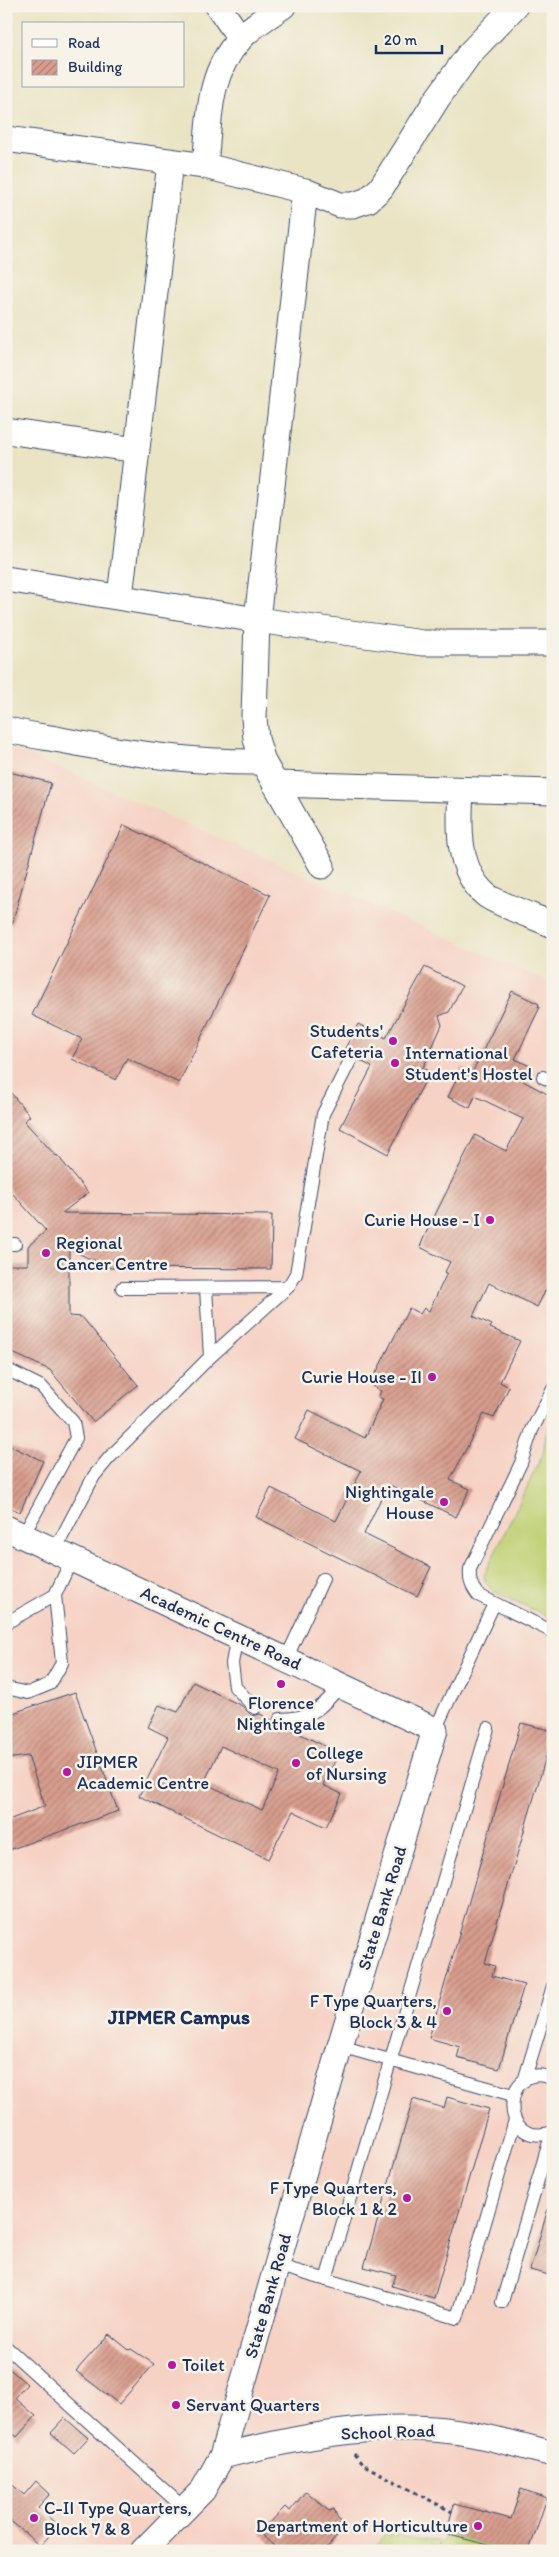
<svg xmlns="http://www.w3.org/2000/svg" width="559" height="2557" font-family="Itim,sans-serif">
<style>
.built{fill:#f6d2c4}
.park{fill:url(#park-crowns);stroke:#6d8068}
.garden{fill:#bfd073;stroke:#6d8068}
.building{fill:url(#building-hatch);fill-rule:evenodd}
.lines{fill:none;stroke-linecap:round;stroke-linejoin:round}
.service-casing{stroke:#3a4a6d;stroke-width:14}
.minor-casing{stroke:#3a4a6d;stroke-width:27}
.path{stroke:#3a4a6d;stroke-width:3;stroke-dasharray:4 4;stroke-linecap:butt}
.service{stroke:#fff;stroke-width:12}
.minor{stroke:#fff;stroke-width:25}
.poi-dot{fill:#b5179e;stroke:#f7f3e8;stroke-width:2}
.labels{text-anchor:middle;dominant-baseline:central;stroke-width:5;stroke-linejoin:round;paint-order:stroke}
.poi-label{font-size:18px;fill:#1b2f5e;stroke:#f7f3e8;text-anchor:end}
.street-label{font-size:18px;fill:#1b2f5e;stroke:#f7f3e8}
.quarter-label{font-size:20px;font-weight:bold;fill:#1b2f5e;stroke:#f7f3e8}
</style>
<defs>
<pattern id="park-crowns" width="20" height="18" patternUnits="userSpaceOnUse" patternTransform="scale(1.25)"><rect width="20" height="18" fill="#bfd073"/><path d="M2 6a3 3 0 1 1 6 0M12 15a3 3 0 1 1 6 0" fill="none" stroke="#a4b366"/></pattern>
<pattern id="building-hatch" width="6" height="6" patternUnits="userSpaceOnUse" patternTransform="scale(1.25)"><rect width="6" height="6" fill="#d89d8d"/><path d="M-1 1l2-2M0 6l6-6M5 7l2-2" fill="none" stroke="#ae8076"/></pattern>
</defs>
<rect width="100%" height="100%" fill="#f7f3e8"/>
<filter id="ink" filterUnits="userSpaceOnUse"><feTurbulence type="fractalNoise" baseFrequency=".02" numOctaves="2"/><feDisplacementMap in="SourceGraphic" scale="10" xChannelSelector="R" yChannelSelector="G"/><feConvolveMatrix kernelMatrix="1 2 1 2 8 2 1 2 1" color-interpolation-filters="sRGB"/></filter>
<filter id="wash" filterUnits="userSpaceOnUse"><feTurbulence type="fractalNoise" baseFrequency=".0096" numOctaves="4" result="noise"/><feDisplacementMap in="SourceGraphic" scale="20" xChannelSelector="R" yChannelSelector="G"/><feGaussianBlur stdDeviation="1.12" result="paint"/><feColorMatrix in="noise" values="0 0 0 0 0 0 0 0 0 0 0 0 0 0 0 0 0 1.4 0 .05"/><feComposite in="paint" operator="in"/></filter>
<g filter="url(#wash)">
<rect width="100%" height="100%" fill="#eae4c5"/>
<path class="built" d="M6 747 66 771 553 984V2551H6Z"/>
<path class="park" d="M385 2534 443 2543 446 2534 511 2551H371Z"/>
<path class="garden" d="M553 1418V1619L493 1591 485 1582 484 1575 543 1454 546 1434Z"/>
<g id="blocks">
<path class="building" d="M6 771 51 783 12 924 6 923Z
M124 825 270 895 179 1083 127 1058 116 1080 72 1059 82 1039 32 1015Z
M425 967 462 986 449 1012 439 1016 442 1025 423 1068 430 1071 388 1154 340 1128 372 1067 359 1060 360 1056 356 1050 351 1049 343 1052 358 1024 386 1038Z
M512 991 539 1004 538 1007H540L515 1059 530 1066 523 1081 553 1097V1158L547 1169 553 1172V1276L537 1307 489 1283 473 1316 492 1325 490 1328 520 1341 500 1382 509 1387 494 1418 484 1414 450 1480 470 1489 456 1517 388 1484 364 1534 431 1567 417 1596 256 1517 271 1488 336 1521 361 1471 295 1439 309 1410 365 1438 383 1399 378 1397 381 1391 370 1385 409 1308 420 1314 424 1308 429 1311 447 1273 445 1272 450 1262 420 1247 424 1237 475 1135 506 1151 523 1119 475 1096 470 1108 448 1097 462 1068 472 1073Z
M6 1087 30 1116 24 1121 56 1156 57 1155 88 1193 62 1213 272 1215 271 1269 110 1268 69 1249V1316L82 1317 138 1385 93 1422 50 1370 6 1350V1265H28V1246L46 1231 6 1186Z
M6 1444 43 1461 20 1512 6 1506Z
M193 1682 242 1706 252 1716 260 1714 272 1720 277 1726 286 1727 339 1753 323 1785 342 1794 326 1827 293 1811 268 1859 139 1796 168 1737 148 1727 159 1705 178 1712ZM221 1746 279 1773 262 1810 204 1783Z
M75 1692 118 1811 6 1851V1821L45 1806 28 1756 6 1759V1719L13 1717V1713Z
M521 1723 553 1731V1733L485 1963 495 1966 492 1976 524 1985 499 2069 457 2058 460 2047 429 2038Z
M447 2097 489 2109 434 2298 392 2286 396 2275 364 2267 413 2099 444 2108Z
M548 2209H553V2276L530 2270Z
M109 2334 129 2350 131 2349 154 2364 119 2404 76 2371Z
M6 2366 27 2384 15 2398 36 2416 17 2437 6 2427Z
M65 2418 88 2438 74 2453 51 2433Z
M6 2479 24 2495 36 2481 50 2494 38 2507 58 2526 40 2546 6 2517Z
M521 2489 547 2498 529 2551H511L446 2534 454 2504 511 2519Z
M306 2491 329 2511 334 2509 338 2519 346 2526 324 2551H279L260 2533 285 2507 290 2511Z"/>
</g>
</g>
<g filter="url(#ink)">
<use href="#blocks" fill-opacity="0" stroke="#3a4a6d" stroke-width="1"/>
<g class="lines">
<defs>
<path id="service" d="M543 1077 553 1082
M6 1244H15
M122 1288 288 1287
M206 1288 210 1357
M6 1369 42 1387 73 1422 76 1438 23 1536
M553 1389 532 1430 521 1463 470 1569C469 1580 471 1586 478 1595L553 1632
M55 1550 94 1476 109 1458 210 1357 288 1287 296 1274 323 1114 352 1057
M6 1623 55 1595
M237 1636 232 1663 235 1687 255 1708
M286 1659 323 1579
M6 1688 28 1693 50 1684 62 1663 55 1595 72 1559
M280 1719C311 1719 322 1708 341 1685
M435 1730 494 1604
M340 2046 513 2095
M553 2079C503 2056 495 2151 553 2132
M524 2081 553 1986
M276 2265 457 2318 515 2120
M326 2280 488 1728
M502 2302 552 2132
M6 2347 185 2509"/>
<path id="minor" d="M218 6 240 38
M6 139 205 166 305 191 340 205H353L368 200 381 188 437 99 470 53 515 6
M205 166C210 120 206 76 240 39 251 26 269 16 283 6
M305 191 257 620 254 718 256 739 263 762 322 866
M6 431 137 450
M6 579 257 620 423 643H553
M120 597 170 162
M6 729C25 735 46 737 66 741 131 754 196 763 263 762
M275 784 553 792
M461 790C459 824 456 870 486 895 497 904 538 918 553 925
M6 1528 435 1730 340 2046 222 2456 203 2490 143 2551
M222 2456C300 2437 380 2420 460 2432 491 2437 522 2446 553 2454"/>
</defs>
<use href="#service" class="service-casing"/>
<use href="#minor" class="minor-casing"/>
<path class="path" d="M354 2454 362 2464 452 2512
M438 2551 440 2543"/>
<use href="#service" class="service"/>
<use href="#minor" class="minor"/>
</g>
</g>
<g class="poi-dot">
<circle cx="393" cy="1041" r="5"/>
<circle cx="395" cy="1063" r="5"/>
<circle cx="490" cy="1220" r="5"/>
<circle cx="46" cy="1253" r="5"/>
<circle cx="432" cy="1377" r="5"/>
<circle cx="444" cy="1502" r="5"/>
<circle cx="281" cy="1684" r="5"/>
<circle cx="296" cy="1763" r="5"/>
<circle cx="67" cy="1772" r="5"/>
<circle cx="447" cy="2011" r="5"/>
<circle cx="407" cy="2198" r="5"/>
<circle cx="172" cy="2365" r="5"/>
<circle cx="176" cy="2405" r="5"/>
<circle cx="34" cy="2518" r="5"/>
<circle cx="478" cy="2526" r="5"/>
</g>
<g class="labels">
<g class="poi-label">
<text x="383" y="1031">Students'<tspan x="383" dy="21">Cafeteria</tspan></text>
<text x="405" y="1053" text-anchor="start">International<tspan x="405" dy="21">Student's Hostel</tspan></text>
<text x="480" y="1220">Curie House - I</text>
<text x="56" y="1243" text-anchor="start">Regional<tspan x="56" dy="21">Cancer Centre</tspan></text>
<text x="422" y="1377">Curie House - II</text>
<text x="434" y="1492">Nightingale<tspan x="434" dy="21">House</tspan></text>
<text x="281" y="1703" text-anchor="middle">Florence<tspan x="281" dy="21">Nightingale</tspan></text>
<text x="306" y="1753" text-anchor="start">College<tspan x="306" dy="21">of Nursing</tspan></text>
<text x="77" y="1762" text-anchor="start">JIPMER<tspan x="77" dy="21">Academic Centre</tspan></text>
<text x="437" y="2001">F Type Quarters,<tspan x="437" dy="21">Block 3 &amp; 4</tspan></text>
<text x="397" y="2188">F Type Quarters,<tspan x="397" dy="21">Block 1 &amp; 2</tspan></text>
<text x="182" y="2365" text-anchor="start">Toilet</text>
<text x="186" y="2405" text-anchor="start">Servant Quarters</text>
<text x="44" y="2508" text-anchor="start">C-II Type Quarters,<tspan x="44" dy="21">Block 7 &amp; 8</tspan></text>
<text x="468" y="2526">Department of Horticulture</text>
</g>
<g class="street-label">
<text transform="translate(221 1628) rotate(25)">Academic Centre Road</text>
<text transform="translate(382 1908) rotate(-73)">State Bank Road</text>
<text transform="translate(268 2296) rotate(-74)">State Bank Road</text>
<text transform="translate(388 2432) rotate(-2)">School Road</text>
</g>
<g class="quarter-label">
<text x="179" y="2017">JIPMER Campus</text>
</g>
</g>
<rect width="559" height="2557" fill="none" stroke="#f7f3e8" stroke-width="25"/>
<rect x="22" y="22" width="162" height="65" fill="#f7f3e8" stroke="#9fa5b1"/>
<rect x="32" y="39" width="25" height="8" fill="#ffffff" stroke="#9fa5b1"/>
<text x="68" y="48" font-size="15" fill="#1b2f5e">Road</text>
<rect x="32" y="60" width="25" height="15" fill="url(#building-hatch)" stroke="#9fa5b1"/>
<text x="68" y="72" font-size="15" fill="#1b2f5e">Building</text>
<path d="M376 45v8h66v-8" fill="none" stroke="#1b2f5e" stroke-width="2.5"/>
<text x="384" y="45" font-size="15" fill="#1b2f5e" stroke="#f7f3e8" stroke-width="4" paint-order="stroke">20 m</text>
</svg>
